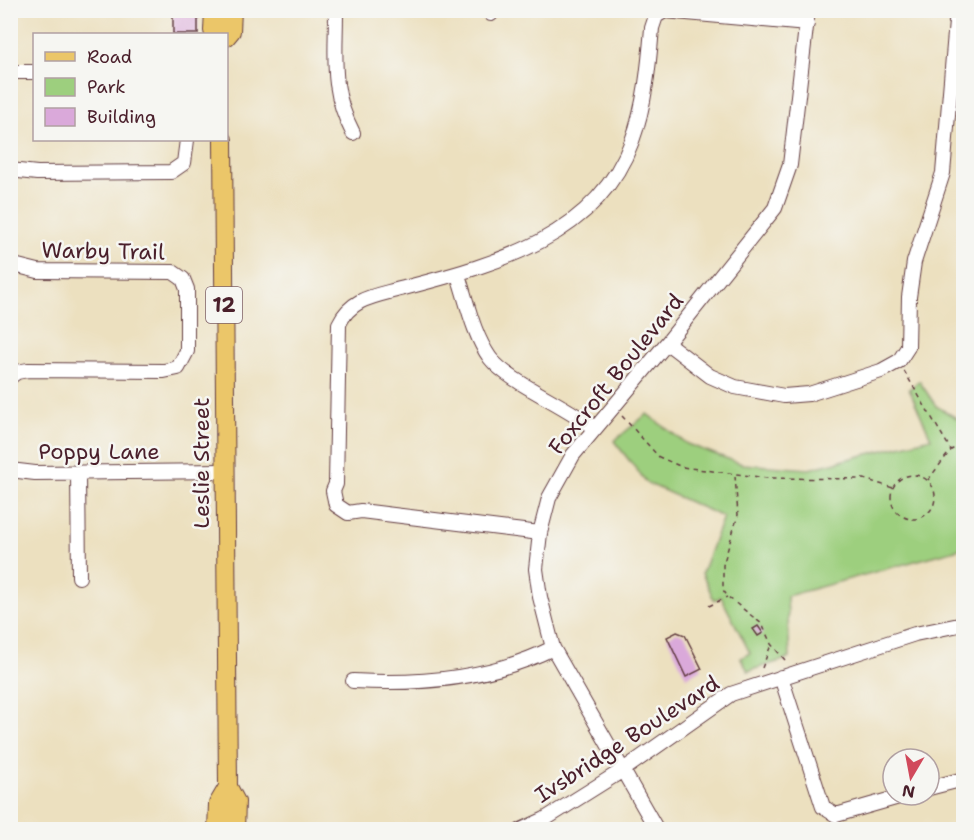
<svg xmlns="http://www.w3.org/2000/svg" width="974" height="840" font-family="'Shantell Sans',sans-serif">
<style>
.green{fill:#9dcf7e;stroke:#747754;stroke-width:1.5}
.building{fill:#daa9da}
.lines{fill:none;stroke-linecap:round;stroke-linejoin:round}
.minor-casing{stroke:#623c41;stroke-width:16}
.major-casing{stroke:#623c41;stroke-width:20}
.path{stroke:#623c41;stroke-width:1.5;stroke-dasharray:4.5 4.5;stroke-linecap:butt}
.minor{stroke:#fff;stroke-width:14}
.major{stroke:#ebc669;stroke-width:18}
.labels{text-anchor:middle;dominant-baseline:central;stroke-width:5;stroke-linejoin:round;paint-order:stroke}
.shield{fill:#f6f6f2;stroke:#7e6067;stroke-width:1.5}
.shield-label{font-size:21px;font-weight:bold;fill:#4a1f2b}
.street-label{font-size:22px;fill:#4a1f2b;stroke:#f6f6f2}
</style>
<rect width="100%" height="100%" fill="#f6f6f2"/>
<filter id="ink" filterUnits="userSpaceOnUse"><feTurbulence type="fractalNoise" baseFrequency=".0167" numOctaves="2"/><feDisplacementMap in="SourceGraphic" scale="12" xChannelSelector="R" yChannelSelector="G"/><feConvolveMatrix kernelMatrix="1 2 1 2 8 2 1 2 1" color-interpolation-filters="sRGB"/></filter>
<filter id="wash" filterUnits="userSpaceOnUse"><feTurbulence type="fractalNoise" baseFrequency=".008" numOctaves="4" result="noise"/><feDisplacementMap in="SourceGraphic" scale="24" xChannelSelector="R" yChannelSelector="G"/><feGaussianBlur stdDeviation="1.35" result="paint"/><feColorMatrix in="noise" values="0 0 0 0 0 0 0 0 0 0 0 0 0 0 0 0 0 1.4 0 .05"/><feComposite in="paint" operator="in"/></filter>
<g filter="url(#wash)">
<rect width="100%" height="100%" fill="#ece0bf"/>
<path class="green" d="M919 381 936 406 963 422V548L787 596 790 658 748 671 741 658 750 653 721 597 714 600 702 573 723 517 647 483 614 441 647 414 687 444 742 464 809 469 931 438 909 389Z"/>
<g id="blocks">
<path class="building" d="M173 10H198V34H173Z
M758 626 763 633 758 636 753 629Z
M677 632 685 635 702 669 686 677 667 637Z"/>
</g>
</g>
<g filter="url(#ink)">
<use href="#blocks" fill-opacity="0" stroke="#623c41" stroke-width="1.5"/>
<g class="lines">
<defs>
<path id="minor" d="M336 10C336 59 330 89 353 133
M491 10V14
M10 72H34
M10 170 37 173 171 172 184 163 187 140
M10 264 38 271 173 272 183 279 187 289V351L178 368 164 371 28 370 17 372 10 377
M458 275C467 302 473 334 490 358 508 382 568 406 594 428
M667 343 710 376 735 387 784 396 809 394 881 371 899 361 908 347 909 297 914 262 943 173 957 10
M10 470 35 473 224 471
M78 473 79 577
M540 533 361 511 348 513 336 505 333 491 336 484 339 324C351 298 375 296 400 289 491 265 596 240 632 141 645 106 649 65 652 28L656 16 665 11 807 24
M781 677 823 807 836 815 906 795
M353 681C420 685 491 679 553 648
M929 788 964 779
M521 830 545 819 623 770 731 694 915 634 964 624
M657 830 553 648 540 597 536 569 540 533 549 498 573 455 667 343 775 208 790 165 808 10"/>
<path id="major" d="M214 10 213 31 216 34
M226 37 231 31 232 10
M223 140 228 787 236 802 235 830
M217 830 218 804 228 787"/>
</defs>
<use href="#minor" class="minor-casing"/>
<use href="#major" class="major-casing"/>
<path class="path" d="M904 371 951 450
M622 416 659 457 682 467 767 478 864 479 893 488
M891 497a22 22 0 1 1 44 0a22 22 0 1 1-44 0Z
M735 476 738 515 723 565V590L728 597 762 624 771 644 785 660
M928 480 951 450 964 443
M709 606 727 597
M762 668 771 645"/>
<use href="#minor" class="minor"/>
<use href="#major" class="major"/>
</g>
</g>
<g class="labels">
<rect class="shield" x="206" y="287" width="36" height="36" rx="4.5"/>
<g class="shield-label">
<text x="224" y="305">12</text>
</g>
<g class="street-label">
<text transform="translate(103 251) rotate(1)">Warby Trail</text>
<text transform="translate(616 374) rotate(-51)">Foxcroft Boulevard</text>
<text x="99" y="451">Poppy Lane</text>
<text transform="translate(201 463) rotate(-90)">Leslie Street</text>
<text transform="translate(627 739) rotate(-33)">Ivsbridge Boulevard</text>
</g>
</g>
<rect width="974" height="840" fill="none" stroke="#f6f6f2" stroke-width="36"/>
<rect x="33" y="33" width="195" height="108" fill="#f6f6f2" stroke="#b1a0a2" stroke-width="1.5"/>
<rect x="45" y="52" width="30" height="9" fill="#ebc669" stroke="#b1a0a2" stroke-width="1.5"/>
<text x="87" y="63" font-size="18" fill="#4a1f2b">Road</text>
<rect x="45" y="78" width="30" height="18" fill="#9dcf7e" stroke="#b1a0a2" stroke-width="1.5"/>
<text x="87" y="93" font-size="18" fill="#4a1f2b">Park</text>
<rect x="45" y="108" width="30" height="18" fill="#daa9da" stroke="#b1a0a2" stroke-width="1.5"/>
<text x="87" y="123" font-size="18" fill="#4a1f2b">Building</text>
<g transform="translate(911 777) rotate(190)"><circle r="28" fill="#f6f6f2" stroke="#b1a0a2" stroke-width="1.5"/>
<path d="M0-4.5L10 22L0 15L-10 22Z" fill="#d1495b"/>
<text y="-9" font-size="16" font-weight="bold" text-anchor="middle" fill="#4a1f2b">N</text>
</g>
</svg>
